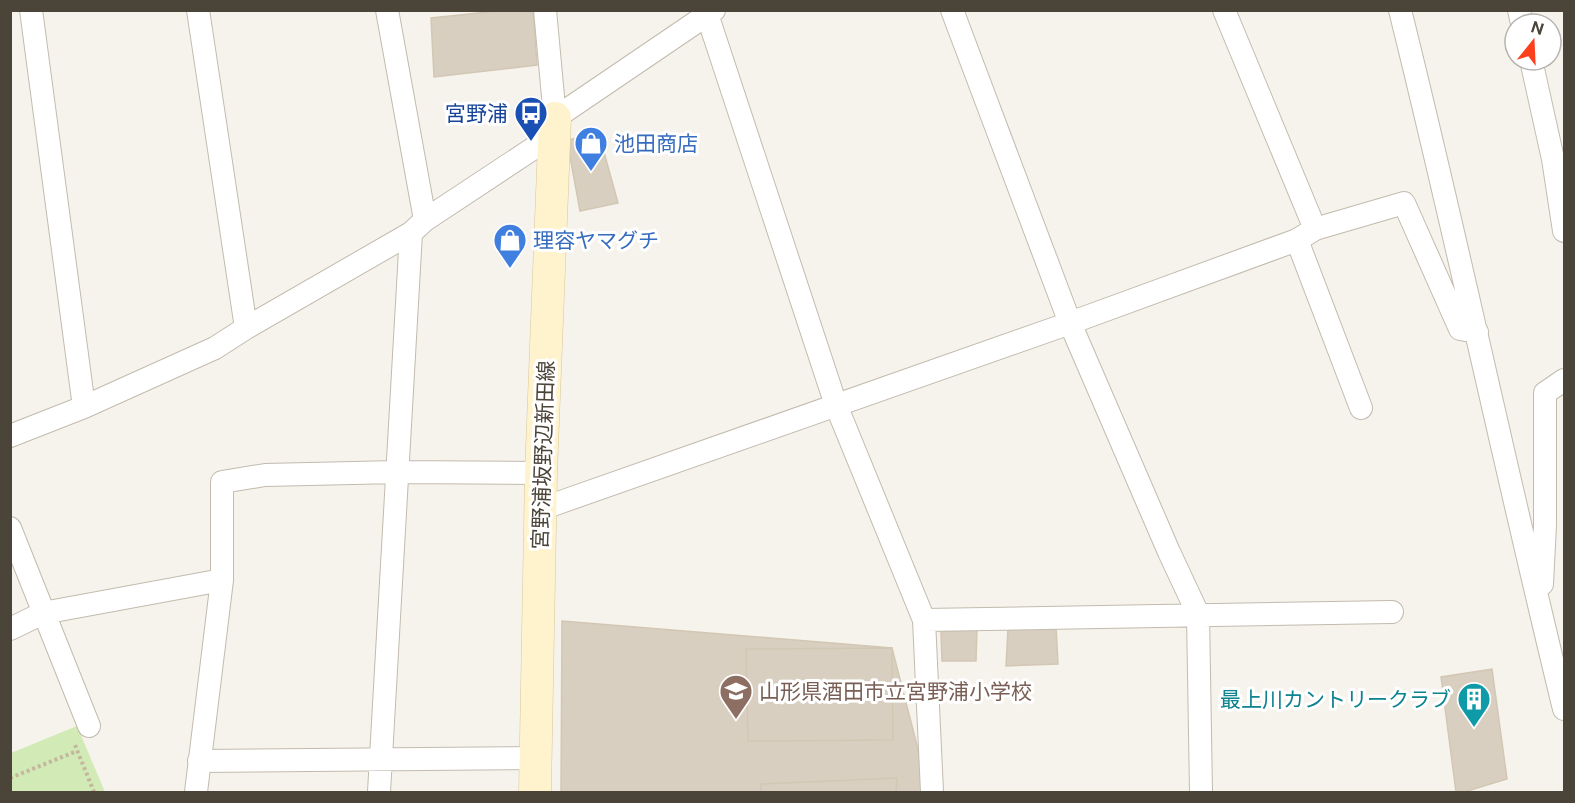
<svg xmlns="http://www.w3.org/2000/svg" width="1575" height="803" font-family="'Public Sans','Noto Sans JP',sans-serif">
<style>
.green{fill:#d2eab5}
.building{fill:#d8cfc1;stroke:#d3c7b4;stroke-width:1.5}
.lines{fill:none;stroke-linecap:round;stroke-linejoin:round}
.minor-casing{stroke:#c2bbae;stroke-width:24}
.secondary-casing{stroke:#d6c79b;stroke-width:33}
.path{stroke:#c4b79f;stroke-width:4;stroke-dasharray:3 3;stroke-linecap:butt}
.minor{stroke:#fff;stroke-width:22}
.secondary{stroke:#fff3cd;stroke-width:32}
.labels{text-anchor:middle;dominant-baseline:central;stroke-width:6;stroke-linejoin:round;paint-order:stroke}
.transit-label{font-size:21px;fill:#164399;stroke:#fff;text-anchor:end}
.shop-label{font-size:21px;fill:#366cbe;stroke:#fff;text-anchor:start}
.street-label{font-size:21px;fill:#4b4439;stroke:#fff}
.education-label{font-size:21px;fill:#785e54;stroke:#fff;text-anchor:start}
.culture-label{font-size:21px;fill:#0d838f;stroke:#fff;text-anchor:end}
</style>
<rect width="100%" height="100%" fill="#f6f3ec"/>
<path class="green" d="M77 726 105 792H11V753Z"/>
<path class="building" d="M507 10H533L537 65 434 77 431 18Z
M599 134 618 203 580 211 567 140Z
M562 621 892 648 929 792H561Z
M1056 626 1058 664 1006 666 1008 628Z
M977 629 976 661H942L941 632Z
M892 648 893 740 748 741 746 649Z
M1492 669 1507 779 1464 792H1456L1441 677Z
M897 778 896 792H761V784Z"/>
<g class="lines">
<defs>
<path id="minor" d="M31 10 84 407
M198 10 246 328
M387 10 425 220
M545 10 555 118
M952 10 1070 323 1169 552 1198 614 1201 792
M1224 10 1315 229 1297 240 1361 408
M1400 10C1458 243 1507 477 1564 709
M1519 10 1522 24
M707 14 836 405 924 620 932 792
M1531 60 1553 159 1564 231
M555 118 714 10
M1315 229 1404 203 1460 329 1477 332
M10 436 84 407 215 348 246 328 411 233 425 220 555 134
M541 509 1070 323 1297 240
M10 528 89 726
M1542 584 1545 525V393L1564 380
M924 620 1392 612
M10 629 43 613 222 580
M199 761 536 758
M196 792 222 580V482L265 475 397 472 541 473
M379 792 411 233"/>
<path id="secondary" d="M535 792 541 473 555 118"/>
</defs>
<use href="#minor" class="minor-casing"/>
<use href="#secondary" class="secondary-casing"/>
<path class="path" d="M75 745 94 792
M10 778 77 751"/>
<use href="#minor" class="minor"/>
<use href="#secondary" class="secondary"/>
</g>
<defs>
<symbol id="bus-pin" viewBox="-11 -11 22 30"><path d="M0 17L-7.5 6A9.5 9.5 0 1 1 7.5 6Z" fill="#1a4fb4" stroke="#fff"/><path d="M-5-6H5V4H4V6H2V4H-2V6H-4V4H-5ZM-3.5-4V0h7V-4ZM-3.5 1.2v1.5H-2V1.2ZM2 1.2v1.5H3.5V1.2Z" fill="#fff"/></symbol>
<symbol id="shop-pin" viewBox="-11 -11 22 30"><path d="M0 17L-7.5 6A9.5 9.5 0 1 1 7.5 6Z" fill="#3f7fe0" stroke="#fff"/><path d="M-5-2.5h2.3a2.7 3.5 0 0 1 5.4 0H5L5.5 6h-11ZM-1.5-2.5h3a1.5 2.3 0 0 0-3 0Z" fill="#fff"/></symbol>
<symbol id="school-pin" viewBox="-11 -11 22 30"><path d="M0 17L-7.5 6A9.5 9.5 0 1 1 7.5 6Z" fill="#8d6e63" stroke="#fff"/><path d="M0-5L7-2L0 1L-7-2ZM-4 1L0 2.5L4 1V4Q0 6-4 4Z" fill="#fff"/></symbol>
<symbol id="building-pin" viewBox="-11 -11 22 30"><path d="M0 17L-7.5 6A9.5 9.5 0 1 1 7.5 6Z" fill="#0f9aa8" stroke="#fff"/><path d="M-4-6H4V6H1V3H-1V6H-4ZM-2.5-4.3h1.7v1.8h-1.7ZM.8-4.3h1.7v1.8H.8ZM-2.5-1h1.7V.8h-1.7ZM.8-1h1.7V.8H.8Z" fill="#fff"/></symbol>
</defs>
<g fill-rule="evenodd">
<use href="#bus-pin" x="512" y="94" width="38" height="52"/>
<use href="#shop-pin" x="572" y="124" width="38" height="52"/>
<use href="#shop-pin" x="491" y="221" width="38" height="52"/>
<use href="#school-pin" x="717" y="672" width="38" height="52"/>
<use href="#building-pin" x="1455" y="680" width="38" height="52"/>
</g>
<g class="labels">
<g class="transit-label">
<text x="508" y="113">宮野浦</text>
</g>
<g class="shop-label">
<text x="614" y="143">池田商店</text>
<text x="533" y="240">理容ヤマグチ</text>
</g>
<g class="street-label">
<text transform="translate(543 455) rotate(-88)">宮野浦坂野辺新田線</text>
</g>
<g class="education-label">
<text x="759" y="691">山形県酒田市立宮野浦小学校</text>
</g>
<g class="culture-label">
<text x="1451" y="699">最上川カントリークラブ</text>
</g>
</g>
<rect width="1575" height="803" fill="none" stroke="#4b4439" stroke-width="24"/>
<g transform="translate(1533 42) rotate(18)"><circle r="28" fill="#ffffff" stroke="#b7b4b0" stroke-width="1.5"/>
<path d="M0-4.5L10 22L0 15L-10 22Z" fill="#fc3f1d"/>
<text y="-9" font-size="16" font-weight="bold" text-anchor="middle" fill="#4b4439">N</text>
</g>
</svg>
